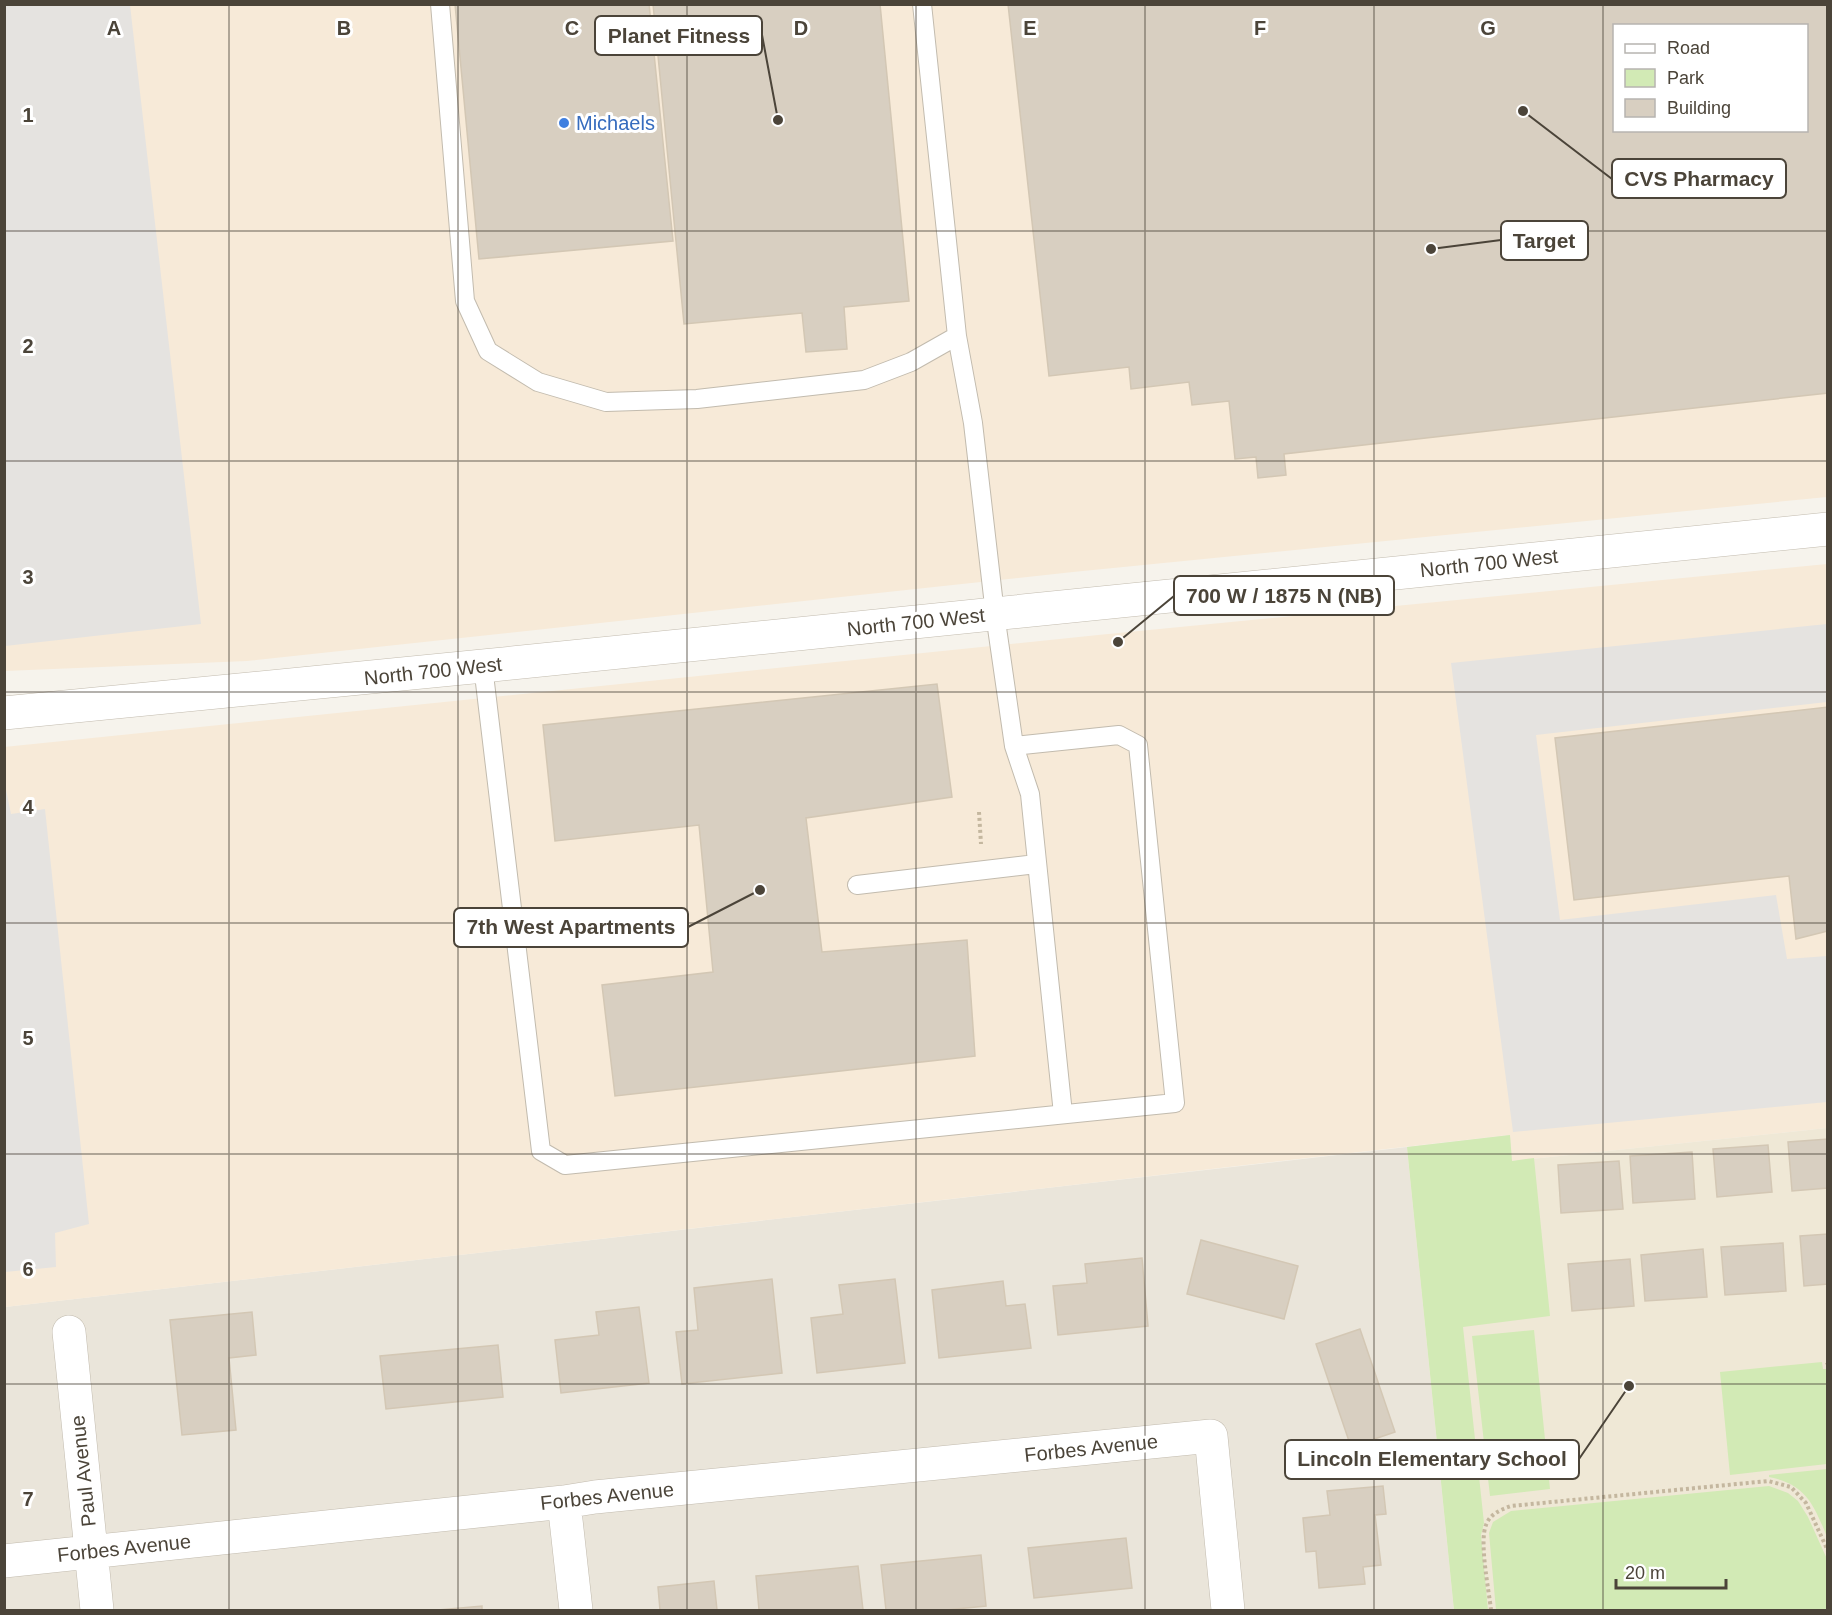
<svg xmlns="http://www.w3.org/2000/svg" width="1832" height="1615" font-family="Arial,sans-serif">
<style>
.residential{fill:#eae5da}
.commercial{fill:#f7ead8;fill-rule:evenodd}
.education{fill:#efe8d6}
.green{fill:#d2eab5}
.parking{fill:#e5e3e0}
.building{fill:#d8cfc1;stroke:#d3c7b4;stroke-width:1.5;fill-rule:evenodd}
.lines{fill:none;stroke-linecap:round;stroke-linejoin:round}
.service-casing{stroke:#c2bbae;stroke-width:20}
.minor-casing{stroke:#c2bbae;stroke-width:34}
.tertiary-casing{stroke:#c2bbae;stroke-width:34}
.path{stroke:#c4b79f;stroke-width:4;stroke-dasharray:3 3;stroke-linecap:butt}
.service{stroke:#fff;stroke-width:18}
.minor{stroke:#fff;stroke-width:33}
.tertiary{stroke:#fff;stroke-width:33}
.grid{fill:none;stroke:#4b4439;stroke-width:1.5;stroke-opacity:0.55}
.shop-dot{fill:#3f7fe0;stroke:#fff;stroke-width:2}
.labels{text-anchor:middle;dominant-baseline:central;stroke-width:6;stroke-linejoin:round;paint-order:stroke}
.shop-label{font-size:20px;fill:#366cbe;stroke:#fff;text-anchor:start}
.street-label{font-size:20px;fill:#4b4439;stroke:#fff}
.grid-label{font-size:20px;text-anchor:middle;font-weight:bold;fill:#4b4439;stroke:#fff;stroke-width:6;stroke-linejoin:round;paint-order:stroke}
.leader{fill:none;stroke:#4b4439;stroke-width:2}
.callout-dot{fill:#4b4439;stroke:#fff;stroke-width:2}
.callout{fill:#fff;stroke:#4b4439;stroke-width:2}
.callout-label{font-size:21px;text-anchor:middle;font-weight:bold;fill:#4b4439}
</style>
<rect width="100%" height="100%" fill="#f6f3ec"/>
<path class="residential" d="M1407 1147 1454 1610H5V1307Z"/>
<path class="commercial" d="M4 5H1827V497L1073 572 247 661 5 671ZM1614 26H1806V130H1614Z
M1827 564V1128L1512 1161 1509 1135 5 1307 4 747 1098 635Z"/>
<path class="education" d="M1827 1128V1610H1454L1407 1147 1510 1135 1512 1161Z"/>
<path class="green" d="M1510 1135 1512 1161 1534 1158 1550 1316 1463 1327 1484 1523 1481 1535 1488 1610H1454L1407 1147Z
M1534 1330 1550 1489 1490 1496 1472 1336Z
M1822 1362 1823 1369H1827V1464L1730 1475 1720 1372Z
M1827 1469H1828L1827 1537C1814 1505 1806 1484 1769 1477V1475Z
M1769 1486 1788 1493 1798 1501 1808 1517 1827 1559V1610H1496L1489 1533 1493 1522 1511 1511Z"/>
<path class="parking" d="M4 5H130L201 624 5 646Z
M1827 624V702L1536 735 1560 920 1776 895 1787 959 1827 956V1102L1513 1132 1451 663Z
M4 780 11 814 45 809 89 1224 55 1233 56 1267 5 1272Z"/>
<path class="building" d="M455 4H649L673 241 479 259Z
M653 4H880L909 301 844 307 847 349 806 352 802 313 684 324Z
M1008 4H1828V393L1284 454 1286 475 1258 478 1256 457 1235 459 1229 401 1192 405 1189 382 1131 389 1129 367 1049 376ZM1614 26H1806V130H1614Z
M937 684 952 797 806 818 822 952 967 940 975 1056 615 1096 602 985 713 972 699 825 555 841 543 725Z
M1828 707V931L1796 939 1789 876 1574 900 1555 738Z
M1828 1139V1188L1792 1191 1788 1142Z
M1768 1145 1772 1192 1717 1197 1713 1149Z
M1692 1152 1695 1199 1633 1203 1630 1156Z
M1619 1161 1623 1209 1561 1213 1558 1165Z
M1828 1234V1284L1804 1286 1800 1236Z
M1201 1240 1298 1266 1284 1319 1187 1294Z
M1783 1243 1786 1291 1725 1295 1721 1247Z
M1703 1249 1707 1297 1645 1301 1641 1255Z
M1142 1258 1148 1326 1058 1335 1053 1286 1087 1283 1085 1264Z
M1630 1259 1634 1306 1572 1311 1568 1264Z
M772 1279 782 1373 682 1384 676 1332 698 1330 694 1288Z
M895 1279 905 1363 817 1373 811 1318 843 1314 839 1285Z
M1003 1281 1006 1306 1025 1304 1031 1348 939 1358 932 1290Z
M639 1307 649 1383 561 1393 555 1340 599 1335 596 1312Z
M252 1312 256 1355 229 1358 236 1430 182 1435 170 1320Z
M1360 1329 1395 1432 1351 1447 1316 1344Z
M498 1345 503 1397 386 1409 380 1356Z
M1383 1486 1386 1514 1375 1515 1381 1565 1363 1567 1365 1584 1319 1588 1316 1551 1306 1552 1303 1518 1330 1515 1327 1491Z
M1126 1538 1132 1588 1034 1598 1028 1548Z
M981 1555 986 1606 946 1610H886L881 1565Z
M858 1566 863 1610H759L756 1576Z
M714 1581 717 1610H660L658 1587Z
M482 1606V1610H438Z"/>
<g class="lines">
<defs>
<path id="service" d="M440 4 465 301 488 351 538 382 606 402 697 399 864 380 911 362 957 336
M483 666 541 1151 565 1165 1175 1103 1138 745 1119 735 1014 746 995 614 973 423 957 336 922 4
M1014 746 1030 794 1063 1114
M857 885 1036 864"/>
<path id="minor" d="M69 1332 97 1610
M564 1502 576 1610
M4 1561 564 1502 595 1497 1211 1436 1228 1610"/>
<path id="tertiary" d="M4 713 483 666 1828 529"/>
</defs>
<use href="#service" class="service-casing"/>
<use href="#minor" class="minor-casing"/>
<use href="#tertiary" class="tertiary-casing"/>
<path class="path" d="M979 812 981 844
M1826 1365 1828 1364
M1491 1610C1489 1591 1479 1542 1486 1525 1490 1514 1500 1510 1511 1506L1768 1481 1791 1487 1806 1503 1828 1551"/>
<use href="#service" class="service"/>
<use href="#minor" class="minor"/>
<use href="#tertiary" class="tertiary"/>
</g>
<path class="grid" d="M229 4V1610M458 4V1610M687 4V1610M916 4V1610M1145 4V1610M1374 4V1610M1603 4V1610M4 231H1828M4 461H1828M4 692H1828M4 923H1828M4 1154H1828M4 1384H1828"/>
<circle class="shop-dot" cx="564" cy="123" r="6"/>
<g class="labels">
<g class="shop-label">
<text x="576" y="123">Michaels</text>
</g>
<g class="street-label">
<text transform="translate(1489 563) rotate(-6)">North 700 West</text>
<text transform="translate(916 622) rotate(-6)">North 700 West</text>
<text transform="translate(433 671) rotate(-6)">North 700 West</text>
<text transform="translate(1091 1448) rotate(-6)">Forbes Avenue</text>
<text transform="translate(83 1471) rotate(-96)">Paul Avenue</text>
<text transform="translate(607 1496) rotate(-6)">Forbes Avenue</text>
<text transform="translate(124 1548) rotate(-6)">Forbes Avenue</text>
</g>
</g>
<g class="grid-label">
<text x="114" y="35">A</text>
<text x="344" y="35">B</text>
<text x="572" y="35">C</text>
<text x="801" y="35">D</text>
<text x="1030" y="35">E</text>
<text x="1260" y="35">F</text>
<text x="1488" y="35">G</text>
<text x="28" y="122">1</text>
<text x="28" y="353">2</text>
<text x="28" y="584">3</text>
<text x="28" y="814">4</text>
<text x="28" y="1045">5</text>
<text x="28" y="1276">6</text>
<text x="28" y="1506">7</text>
</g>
<path class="leader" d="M778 120L762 35M1523 111L1612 179M1431 249L1501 240M1118 642L1174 596M760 890L688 927M1629 1386L1579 1459"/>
<g class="callout-dot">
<circle cx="778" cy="120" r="6"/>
<circle cx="1523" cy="111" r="6"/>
<circle cx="1431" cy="249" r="6"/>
<circle cx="1118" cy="642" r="6"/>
<circle cx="760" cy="890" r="6"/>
<circle cx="1629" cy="1386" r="6"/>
</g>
<g class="callout">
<rect x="595" y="16" width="167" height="39" rx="6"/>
<rect x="1612" y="159" width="174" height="39" rx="6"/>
<rect x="1501" y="221" width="87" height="39" rx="6"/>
<rect x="1174" y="576" width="220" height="39" rx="6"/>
<rect x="454" y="908" width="234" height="39" rx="6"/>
<rect x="1285" y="1440" width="294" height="39" rx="6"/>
</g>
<g class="callout-label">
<text x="679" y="43">Planet Fitness</text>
<text x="1699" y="186">CVS Pharmacy</text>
<text x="1544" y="248">Target</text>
<text x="1284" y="603">700 W / 1875 N (NB)</text>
<text x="571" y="934">7th West Apartments</text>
<text x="1432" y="1466">Lincoln Elementary School</text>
</g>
<rect width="1832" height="1615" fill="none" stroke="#4b4439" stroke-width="12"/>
<rect x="1613" y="24" width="195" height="108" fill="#ffffff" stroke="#b7b4b0" stroke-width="1.5"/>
<rect x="1625" y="44" width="30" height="9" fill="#ffffff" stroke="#b7b4b0" stroke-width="1.5"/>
<text x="1667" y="54" font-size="18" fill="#4b4439">Road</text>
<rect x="1625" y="69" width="30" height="18" fill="#d2eab5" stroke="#b7b4b0" stroke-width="1.5"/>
<text x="1667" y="84" font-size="18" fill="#4b4439">Park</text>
<rect x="1625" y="99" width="30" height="18" fill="#d8cfc1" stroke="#b7b4b0" stroke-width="1.5"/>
<text x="1667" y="114" font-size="18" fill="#4b4439">Building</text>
<path d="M1616 1579v9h110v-9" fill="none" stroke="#4b4439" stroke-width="3"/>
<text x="1625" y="1579" font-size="18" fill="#4b4439" stroke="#ffffff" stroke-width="4.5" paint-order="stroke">20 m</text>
</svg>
